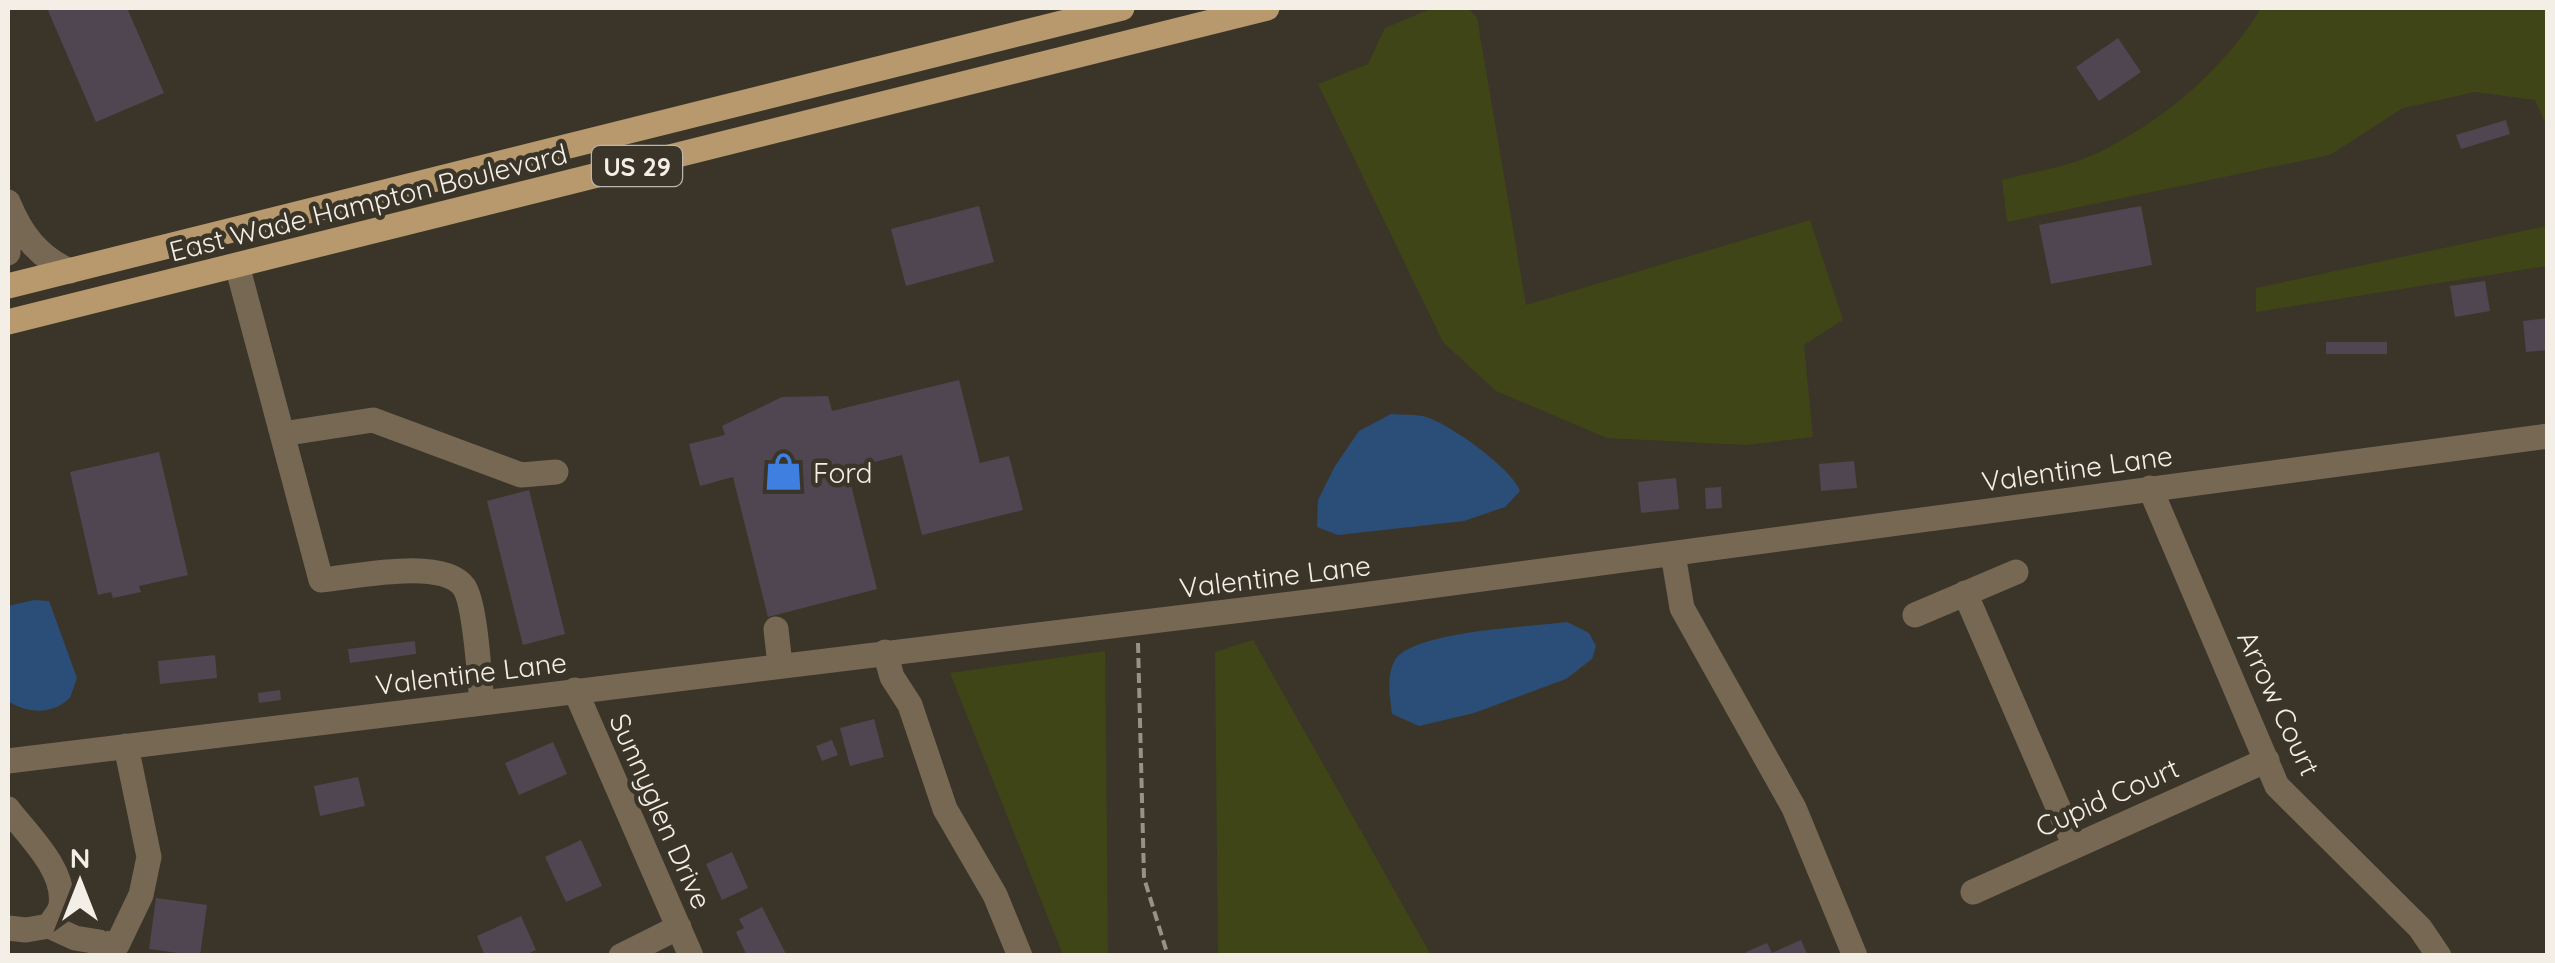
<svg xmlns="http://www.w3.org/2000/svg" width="2555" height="963" font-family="Quicksand,sans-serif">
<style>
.green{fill:#3f4517}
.water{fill:#2b4e78}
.building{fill:#504652}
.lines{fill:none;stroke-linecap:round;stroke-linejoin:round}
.path{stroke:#969287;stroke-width:4;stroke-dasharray:10 5;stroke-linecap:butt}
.minor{stroke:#776853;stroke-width:25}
.major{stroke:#b7996d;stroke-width:25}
.labels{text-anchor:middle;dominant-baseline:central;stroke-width:9;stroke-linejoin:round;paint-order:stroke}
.shield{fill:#3a3528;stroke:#bcb7ae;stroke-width:2.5}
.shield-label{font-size:25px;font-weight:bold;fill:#f3efe7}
.street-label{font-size:28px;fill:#f3efe7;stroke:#3a3528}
.poi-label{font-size:28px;fill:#f3efe7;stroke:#3a3528;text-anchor:start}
</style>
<rect width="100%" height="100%" fill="#3a3528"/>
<path class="green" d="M1433 8H1468L1477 18 1526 305 1810 220 1843 320 1804 345 1813 437 1746 445 1607 438 1496 391 1443 342 1318 84 1368 64 1385 28Z
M2261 8H2547V127L2535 100 2475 92 2403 108 2330 155 2007 222 2002 180C2031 172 2065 168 2093 155 2160 124 2223 71 2261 8Z
M2547 226V266L2256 312V288Z
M1253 640 1431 955H1218L1215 652Z
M1105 651 1108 955H1063L950 673Z"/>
<path class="water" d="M1391 414C1401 415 1412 414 1422 416 1445 420 1513 469 1520 491L1505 507 1464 521 1338 535 1317 527 1318 500 1335 466 1359 431Z
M34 600 49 601 77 678 70 698C51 715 28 714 8 701V606Z
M1567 622 1589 633 1596 646 1592 659 1566 679 1474 713 1419 726 1392 714C1390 697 1386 676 1395 660 1414 631 1531 627 1567 622Z"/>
<path class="building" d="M47 8H127L164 93 96 122Z
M2118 38 2141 72 2099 101 2076 67Z
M2506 120 2510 134 2461 149 2456 135Z
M979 206 994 262 906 286 891 229Z
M2141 206 2152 265 2051 284 2039 225Z
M2485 281 2490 311 2455 317 2450 286Z
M2548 318V350L2526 352 2523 321Z
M2326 342H2387V354H2326Z
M959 380 980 463 1009 456 1023 510 922 535 902 455 847 469 877 589 768 617 733 477 700 486 689 444 725 435 722 426 782 397 828 396 832 411Z
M159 452 188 575 139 586 141 592 113 598 111 592 98 595 70 472Z
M1854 461 1857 488 1821 491 1819 464Z
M1676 478 1679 509 1641 513 1638 482Z
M1721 487 1722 508 1706 509 1705 488Z
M529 490 565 634 523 645 487 501Z
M415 641 416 654 350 663 348 649Z
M215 655 217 678 160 684 158 661Z
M280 690 281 700 259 703 258 693Z
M874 719 884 757 850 766 840 728Z
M832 740 838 755 822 761 816 746Z
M553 742 567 774 519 795 505 763Z
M358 777 365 806 320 816 314 786Z
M581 840 602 886 566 902 545 857Z
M732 852 748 888 722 900 706 864Z
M156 898 207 905 200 956 149 949Z
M762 907 787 956H747L736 932 744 928 739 919Z
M521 916 536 950 523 956H485L477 936Z
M1801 940 1808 956H1748L1746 952 1767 943 1772 953Z"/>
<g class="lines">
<path class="path" d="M1138 643 1144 878 1168 956"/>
<path class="minor" d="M8 202C21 234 38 257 70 271
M8 240V253
M237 265 321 580C354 577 443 557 464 587 476 605 479 677 482 702
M282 434 373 420 521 475 556 472
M2150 488 2277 786 2420 928 2439 956
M1673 554 1682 608 1794 808 1855 956
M1965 593 2074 844
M1915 615 2016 572
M776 629 780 665
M885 652 892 677 910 705 945 809 995 895 1020 956
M575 690 691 956
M8 761 1340 598 2548 436
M8 809C27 834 66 870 61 905 60 912 53 919 49 926L26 930 8 928
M1973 892 2267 760
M49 926 75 938 117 945 141 895 149 857 126 746
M621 956 679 927"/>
<path class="major" d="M8 286 1122 8
M8 322 1267 8"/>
</g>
<defs>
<symbol id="shop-bare" viewBox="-9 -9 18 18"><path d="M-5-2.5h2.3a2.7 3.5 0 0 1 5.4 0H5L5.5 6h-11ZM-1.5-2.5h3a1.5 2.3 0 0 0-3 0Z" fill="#3f7fe0" stroke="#3a3528" stroke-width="2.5" paint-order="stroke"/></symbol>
</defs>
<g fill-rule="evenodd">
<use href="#shop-bare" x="756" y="444" width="55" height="55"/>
</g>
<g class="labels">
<rect class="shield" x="592" y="146" width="90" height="40" rx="8"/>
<g class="shield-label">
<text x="637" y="166">US 29</text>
</g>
<g class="street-label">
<text transform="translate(368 202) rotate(-14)">East Wade Hampton Boulevard</text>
<text transform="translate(2077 468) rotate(-8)">Valentine Lane</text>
<text transform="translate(1275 576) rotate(-7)">Valentine Lane</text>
<text transform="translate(471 673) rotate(-7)">Valentine Lane</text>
<text transform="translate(2279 703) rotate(65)">Arrow Court</text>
<text transform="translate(2107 797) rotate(-24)">Cupid Court</text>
<text transform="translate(661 811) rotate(66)">Sunnyglen Drive</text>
</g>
<g class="poi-label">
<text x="813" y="472">Ford</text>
</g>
</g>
<rect width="2555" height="963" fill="none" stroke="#f3efe7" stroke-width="20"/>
<g transform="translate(80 883)" stroke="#3a3528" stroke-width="8" paint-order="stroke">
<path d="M0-8L18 38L0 25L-18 38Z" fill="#f3efe7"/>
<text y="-15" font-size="28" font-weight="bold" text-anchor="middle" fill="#f3efe7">N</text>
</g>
</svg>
